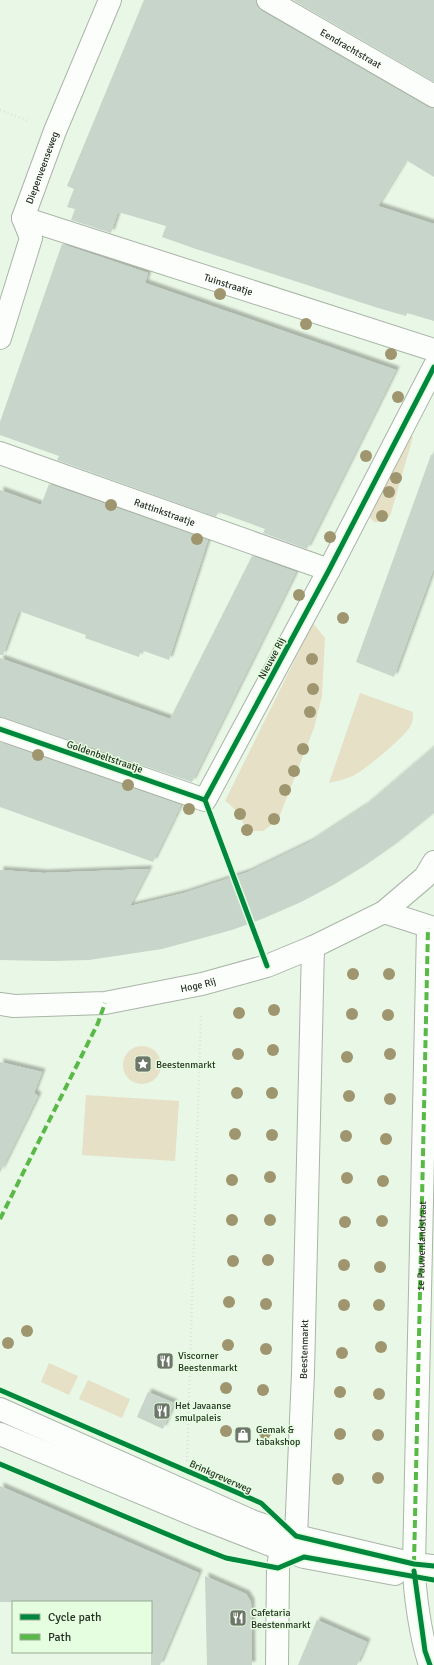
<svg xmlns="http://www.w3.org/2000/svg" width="434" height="1665" viewBox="0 0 434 1665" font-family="Signika,sans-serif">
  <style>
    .green { fill: #e5e0c6 }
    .building { fill: #c7d5ca; filter: url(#shadow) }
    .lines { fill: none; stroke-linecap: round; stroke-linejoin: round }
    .pedestrian-casing { stroke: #aab5a8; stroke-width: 24 }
    .minor-casing { stroke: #aab5a8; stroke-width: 24 }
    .tertiary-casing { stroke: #aab5a8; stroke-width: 24 }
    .path { stroke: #dfe3de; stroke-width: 2.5; stroke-dasharray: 1 3; stroke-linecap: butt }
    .pedestrian { stroke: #fcfefb; stroke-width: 22 }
    .minor { stroke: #fcfefb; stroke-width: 22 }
    .tertiary { stroke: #fcfefb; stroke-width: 22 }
    .quiet { stroke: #58b947; stroke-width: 4; stroke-dasharray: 8 4; stroke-linecap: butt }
    .cycleway-casing { stroke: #e4fedf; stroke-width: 8 }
    .cycleway { stroke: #00873e; stroke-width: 5 }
    .tree { fill: #9f966f }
    .labels { text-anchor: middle; stroke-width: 3; stroke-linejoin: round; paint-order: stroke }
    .street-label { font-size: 10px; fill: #283226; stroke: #e4fedf }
    .poi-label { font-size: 10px; fill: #283226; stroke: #e4fedf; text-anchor: start }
  </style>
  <defs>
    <filter id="shadow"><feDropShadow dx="3.5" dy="-3.5" stdDeviation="1" flood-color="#0004"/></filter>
  </defs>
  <rect width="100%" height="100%" fill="#e9f7e6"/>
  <g class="green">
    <path d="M 409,435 L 413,437 L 390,516 L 382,522 L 374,522 L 367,514 Z"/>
    <path d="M 313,623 L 325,638 L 322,696 L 314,728 L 278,820 L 263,831 L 247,831 C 241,818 237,809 225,801 Z"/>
    <path d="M 360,693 L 413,712 C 413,717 413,722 410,727 C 401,740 367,768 353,776 C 346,779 337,781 329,783 Z"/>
    <circle cx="142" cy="1065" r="19"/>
    <path d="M 86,1095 L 179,1101 L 175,1161 L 82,1155 Z"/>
    <path d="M 49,1363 L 78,1376 L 69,1395 L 41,1382 Z"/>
    <path d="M 88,1380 L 130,1399 L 122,1418 L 79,1399 Z"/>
  </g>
  <g class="building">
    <path d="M 144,0 L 256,0 L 257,6 L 262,11 L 428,107 L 434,108 L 434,177 L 406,160 L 378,206 L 434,224 L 434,321 L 407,313 L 406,316 L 378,308 L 193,248 L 162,237 L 166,226 L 118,212 L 111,233 L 71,220 L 75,209 L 67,207 L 74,189 L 67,186 Z"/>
    <path d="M 293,0 L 434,0 L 434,82 Z"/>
    <path d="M 62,244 L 148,273 L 145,283 L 396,370 L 307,549 L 263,533 L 265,529 L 218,512 L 216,517 L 57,460 L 59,456 L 0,435 L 0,422 Z"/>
    <path d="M 431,455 L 434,455 L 434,568 L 394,677 L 356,662 Z"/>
    <path d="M 49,484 L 208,540 L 169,660 L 141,650 L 139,657 L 85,638 L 86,635 L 19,611 L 3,655 L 0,655 L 0,490 L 41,505 Z"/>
    <path d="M 252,556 L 296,572 L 192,782 L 0,717 L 0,658 L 170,719 Z"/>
    <path d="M 0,742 L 181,805 L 153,862 L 0,807 Z"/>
    <path d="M 434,747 L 434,813 L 394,845 L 364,866 L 333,885 L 301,902 L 262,919 L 232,930 L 162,949 L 89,960 L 52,961 L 0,960 L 0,870 L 44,873 L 149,869 L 130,906 L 184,893 L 248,872 L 310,842 L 365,806 Z"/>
    <path d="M 0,1062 L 42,1072 L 34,1093 L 38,1096 L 0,1173 Z"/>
    <path d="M 148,1392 L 174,1403 L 163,1429 L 137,1417 Z"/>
    <path d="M 0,1486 L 199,1573 L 160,1665 L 151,1665 L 151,1602 L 0,1602 Z"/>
    <path d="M 205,1576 L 246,1594 L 251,1602 L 252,1665 L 207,1665 Z"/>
    <path d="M 317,1620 L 367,1642 L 357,1665 L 298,1665 Z"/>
  </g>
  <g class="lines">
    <g class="pedestrian-casing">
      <g id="pedestrian">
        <path id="s1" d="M 414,1564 L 428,928"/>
      </g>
    </g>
    <g class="minor-casing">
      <g id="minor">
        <path id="s2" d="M 268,0 L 434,96"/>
        <path id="s3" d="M 23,218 L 434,350"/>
        <path id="s4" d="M 0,338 L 31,238 L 23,218 L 55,131 L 110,0"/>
        <path id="s5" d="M 0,453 L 329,570"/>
        <path d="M 0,729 L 205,800 L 329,570 L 434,367"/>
        <path d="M 384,912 L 434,928"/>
        <path id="s6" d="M 0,1004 L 14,1006 L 105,1003 L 202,984 L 267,966 L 313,947 L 384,912 L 425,877 L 434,862"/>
        <path d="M 414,1564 C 414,1593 421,1638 430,1665"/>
        <path id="s7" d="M 277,1665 L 278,1568 L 281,1549 L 296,1536 L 303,1373 L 313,947"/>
      </g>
    </g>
    <g class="tertiary-casing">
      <g id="tertiary">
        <path d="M 0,1409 L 254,1522 L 296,1536 L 414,1564 L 434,1566"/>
        <path d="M 0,1434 L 199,1517 L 281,1549 L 304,1557 L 395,1574"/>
      </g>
    </g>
    <g class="path">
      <path d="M 0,110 L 29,121"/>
      <path d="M 187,1461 L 201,1013"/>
    </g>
    <use href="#pedestrian" class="pedestrian"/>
    <use href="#minor" class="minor"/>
    <use href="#tertiary" class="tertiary"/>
    <g class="quiet">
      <path d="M 0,1219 L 98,1023 L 105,1003"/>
      <path d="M 414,1564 L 428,928"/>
    </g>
    <g class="cycleway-casing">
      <g id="cycleway">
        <path d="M 0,729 L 205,800"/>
        <path d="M 267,966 L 205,800 L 329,570 L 434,367"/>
        <path d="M 0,1390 L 261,1503 L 296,1536 L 414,1564 L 434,1566"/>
        <path d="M 0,1464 L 188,1543 L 226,1558 L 278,1568 L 304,1557 L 434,1580"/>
        <path d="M 414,1571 L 425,1651 L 430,1665"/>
      </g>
    </g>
    <use href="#cycleway" class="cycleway"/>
  </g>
  <g class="tree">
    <circle cx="220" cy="294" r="6"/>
    <circle cx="306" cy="324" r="6"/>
    <circle cx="391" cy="354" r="6"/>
    <circle cx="398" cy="397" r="6"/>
    <circle cx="366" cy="456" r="6"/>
    <circle cx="396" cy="478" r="6"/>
    <circle cx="389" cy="492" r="6"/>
    <circle cx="111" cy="505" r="6"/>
    <circle cx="382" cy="516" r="6"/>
    <circle cx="330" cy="537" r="6"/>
    <circle cx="197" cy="539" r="6"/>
    <circle cx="299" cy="595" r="6"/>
    <circle cx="343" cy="618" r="6"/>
    <circle cx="312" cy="659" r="6"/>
    <circle cx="313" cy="689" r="6"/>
    <circle cx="310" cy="712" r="6"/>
    <circle cx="303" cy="749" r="6"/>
    <circle cx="38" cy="755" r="6"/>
    <circle cx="294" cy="771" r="6"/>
    <circle cx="128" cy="785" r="6"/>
    <circle cx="285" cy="790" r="6"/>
    <circle cx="189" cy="809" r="6"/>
    <circle cx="240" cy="814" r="6"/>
    <circle cx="274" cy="819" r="6"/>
    <circle cx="247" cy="830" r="6"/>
    <circle cx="353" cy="974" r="6"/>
    <circle cx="389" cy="974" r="6"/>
    <circle cx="274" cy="1010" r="6"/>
    <circle cx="239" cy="1013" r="6"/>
    <circle cx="352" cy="1014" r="6"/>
    <circle cx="388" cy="1015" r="6"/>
    <circle cx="273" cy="1050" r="6"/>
    <circle cx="238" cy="1054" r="6"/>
    <circle cx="390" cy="1054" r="6"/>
    <circle cx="347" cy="1057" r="6"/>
    <circle cx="237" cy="1093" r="6"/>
    <circle cx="272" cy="1093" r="6"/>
    <circle cx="349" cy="1096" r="6"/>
    <circle cx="390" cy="1099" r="6"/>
    <circle cx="235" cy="1134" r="6"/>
    <circle cx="272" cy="1135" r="6"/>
    <circle cx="346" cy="1136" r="6"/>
    <circle cx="386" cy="1139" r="6"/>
    <circle cx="270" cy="1177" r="6"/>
    <circle cx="347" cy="1178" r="6"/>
    <circle cx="232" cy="1180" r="6"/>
    <circle cx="383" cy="1181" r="6"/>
    <circle cx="232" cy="1220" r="6"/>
    <circle cx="270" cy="1220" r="6"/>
    <circle cx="382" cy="1221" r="6"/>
    <circle cx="345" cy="1222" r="6"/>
    <circle cx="268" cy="1260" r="6"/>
    <circle cx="233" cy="1261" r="6"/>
    <circle cx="344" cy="1265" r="6"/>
    <circle cx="380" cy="1267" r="6"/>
    <circle cx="229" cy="1302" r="6"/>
    <circle cx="266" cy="1304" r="6"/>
    <circle cx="344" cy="1305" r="6"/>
    <circle cx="379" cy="1305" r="6"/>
    <circle cx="27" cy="1331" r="6"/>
    <circle cx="8" cy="1343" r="6"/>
    <circle cx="228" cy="1345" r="6"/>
    <circle cx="381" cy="1347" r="6"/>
    <circle cx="266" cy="1349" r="6"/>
    <circle cx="342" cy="1353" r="6"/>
    <circle cx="226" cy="1388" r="6"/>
    <circle cx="263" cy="1390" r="6"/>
    <circle cx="340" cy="1392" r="6"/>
    <circle cx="379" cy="1394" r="6"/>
    <circle cx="226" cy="1431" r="6"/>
    <circle cx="265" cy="1433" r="6"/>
    <circle cx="340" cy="1434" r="6"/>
    <circle cx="378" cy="1435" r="6"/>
    <circle cx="378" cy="1478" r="6"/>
    <circle cx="338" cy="1479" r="6"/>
  </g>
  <defs>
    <g id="sight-square" transform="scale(0.9)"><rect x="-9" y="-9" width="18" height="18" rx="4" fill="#6c7769" stroke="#e4fedf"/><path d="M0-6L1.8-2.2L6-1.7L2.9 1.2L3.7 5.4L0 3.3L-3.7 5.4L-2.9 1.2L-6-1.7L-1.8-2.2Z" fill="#fff"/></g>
    <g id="restaurant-square" transform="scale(0.9)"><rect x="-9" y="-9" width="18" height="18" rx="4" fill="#6c7769" stroke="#e4fedf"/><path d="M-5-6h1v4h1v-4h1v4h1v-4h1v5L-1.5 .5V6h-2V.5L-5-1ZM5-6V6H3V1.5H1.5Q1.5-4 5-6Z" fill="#fff"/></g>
    <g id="shop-square" transform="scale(0.9)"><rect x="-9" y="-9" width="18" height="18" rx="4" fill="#6c7769" stroke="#e4fedf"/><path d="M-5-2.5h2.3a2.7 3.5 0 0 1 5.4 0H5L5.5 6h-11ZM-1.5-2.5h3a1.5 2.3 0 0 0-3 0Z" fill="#fff"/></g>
  </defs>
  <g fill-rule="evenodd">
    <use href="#sight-square" x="143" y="1064"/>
    <use href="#restaurant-square" x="165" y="1361"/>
    <use href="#restaurant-square" x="162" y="1411"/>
    <use href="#shop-square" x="243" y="1435"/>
    <use href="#restaurant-square" x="238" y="1618"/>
  </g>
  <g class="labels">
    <g class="street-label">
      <text dy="4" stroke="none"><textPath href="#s2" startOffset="96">Eendrachtstraat</textPath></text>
      <text dy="4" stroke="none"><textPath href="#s4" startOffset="180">Diepenveenseweg</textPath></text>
      <text dy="4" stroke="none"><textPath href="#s3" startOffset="216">Tuinstraatje</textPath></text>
      <text dy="4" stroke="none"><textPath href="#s5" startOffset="175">Rattinkstraatje</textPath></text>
      <text transform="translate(271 658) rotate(-62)" y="4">Nieuwe Rij</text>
      <text transform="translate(105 756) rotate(19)" y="4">Goldenbeltstraatje</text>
      <text dy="4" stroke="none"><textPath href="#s6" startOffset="200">Hoge Rij</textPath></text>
      <text dy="4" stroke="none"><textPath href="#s1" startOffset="318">1e Pauwenlandstraat</textPath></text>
      <text dy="4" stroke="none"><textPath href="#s7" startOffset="323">Beestenmarkt</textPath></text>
      <text transform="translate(221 1476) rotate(24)" y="4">Brinkgreverweg</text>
    </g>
    <g class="poi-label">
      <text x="156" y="1068">Beestenmarkt</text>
      <text x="178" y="1359">Viscorner<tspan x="178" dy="12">Beestenmarkt</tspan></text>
      <text x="175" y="1409">Het Javaanse<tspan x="175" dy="12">smulpaleis</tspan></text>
      <text x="256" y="1433">Gemak &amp;<tspan x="256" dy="12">tabakshop</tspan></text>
      <text x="251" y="1616">Cafetaria<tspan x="251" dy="12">Beestenmarkt</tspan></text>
    </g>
  </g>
  <rect x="12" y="1601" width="140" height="52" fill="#e4fedf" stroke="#99ac95"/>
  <rect x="20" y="1614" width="20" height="6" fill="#00873e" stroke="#99ac95"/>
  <text x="48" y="1621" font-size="12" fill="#283226">Cycle path</text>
  <rect x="20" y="1634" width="20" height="6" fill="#58b947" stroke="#99ac95"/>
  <text x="48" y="1641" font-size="12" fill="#283226">Path</text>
</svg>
